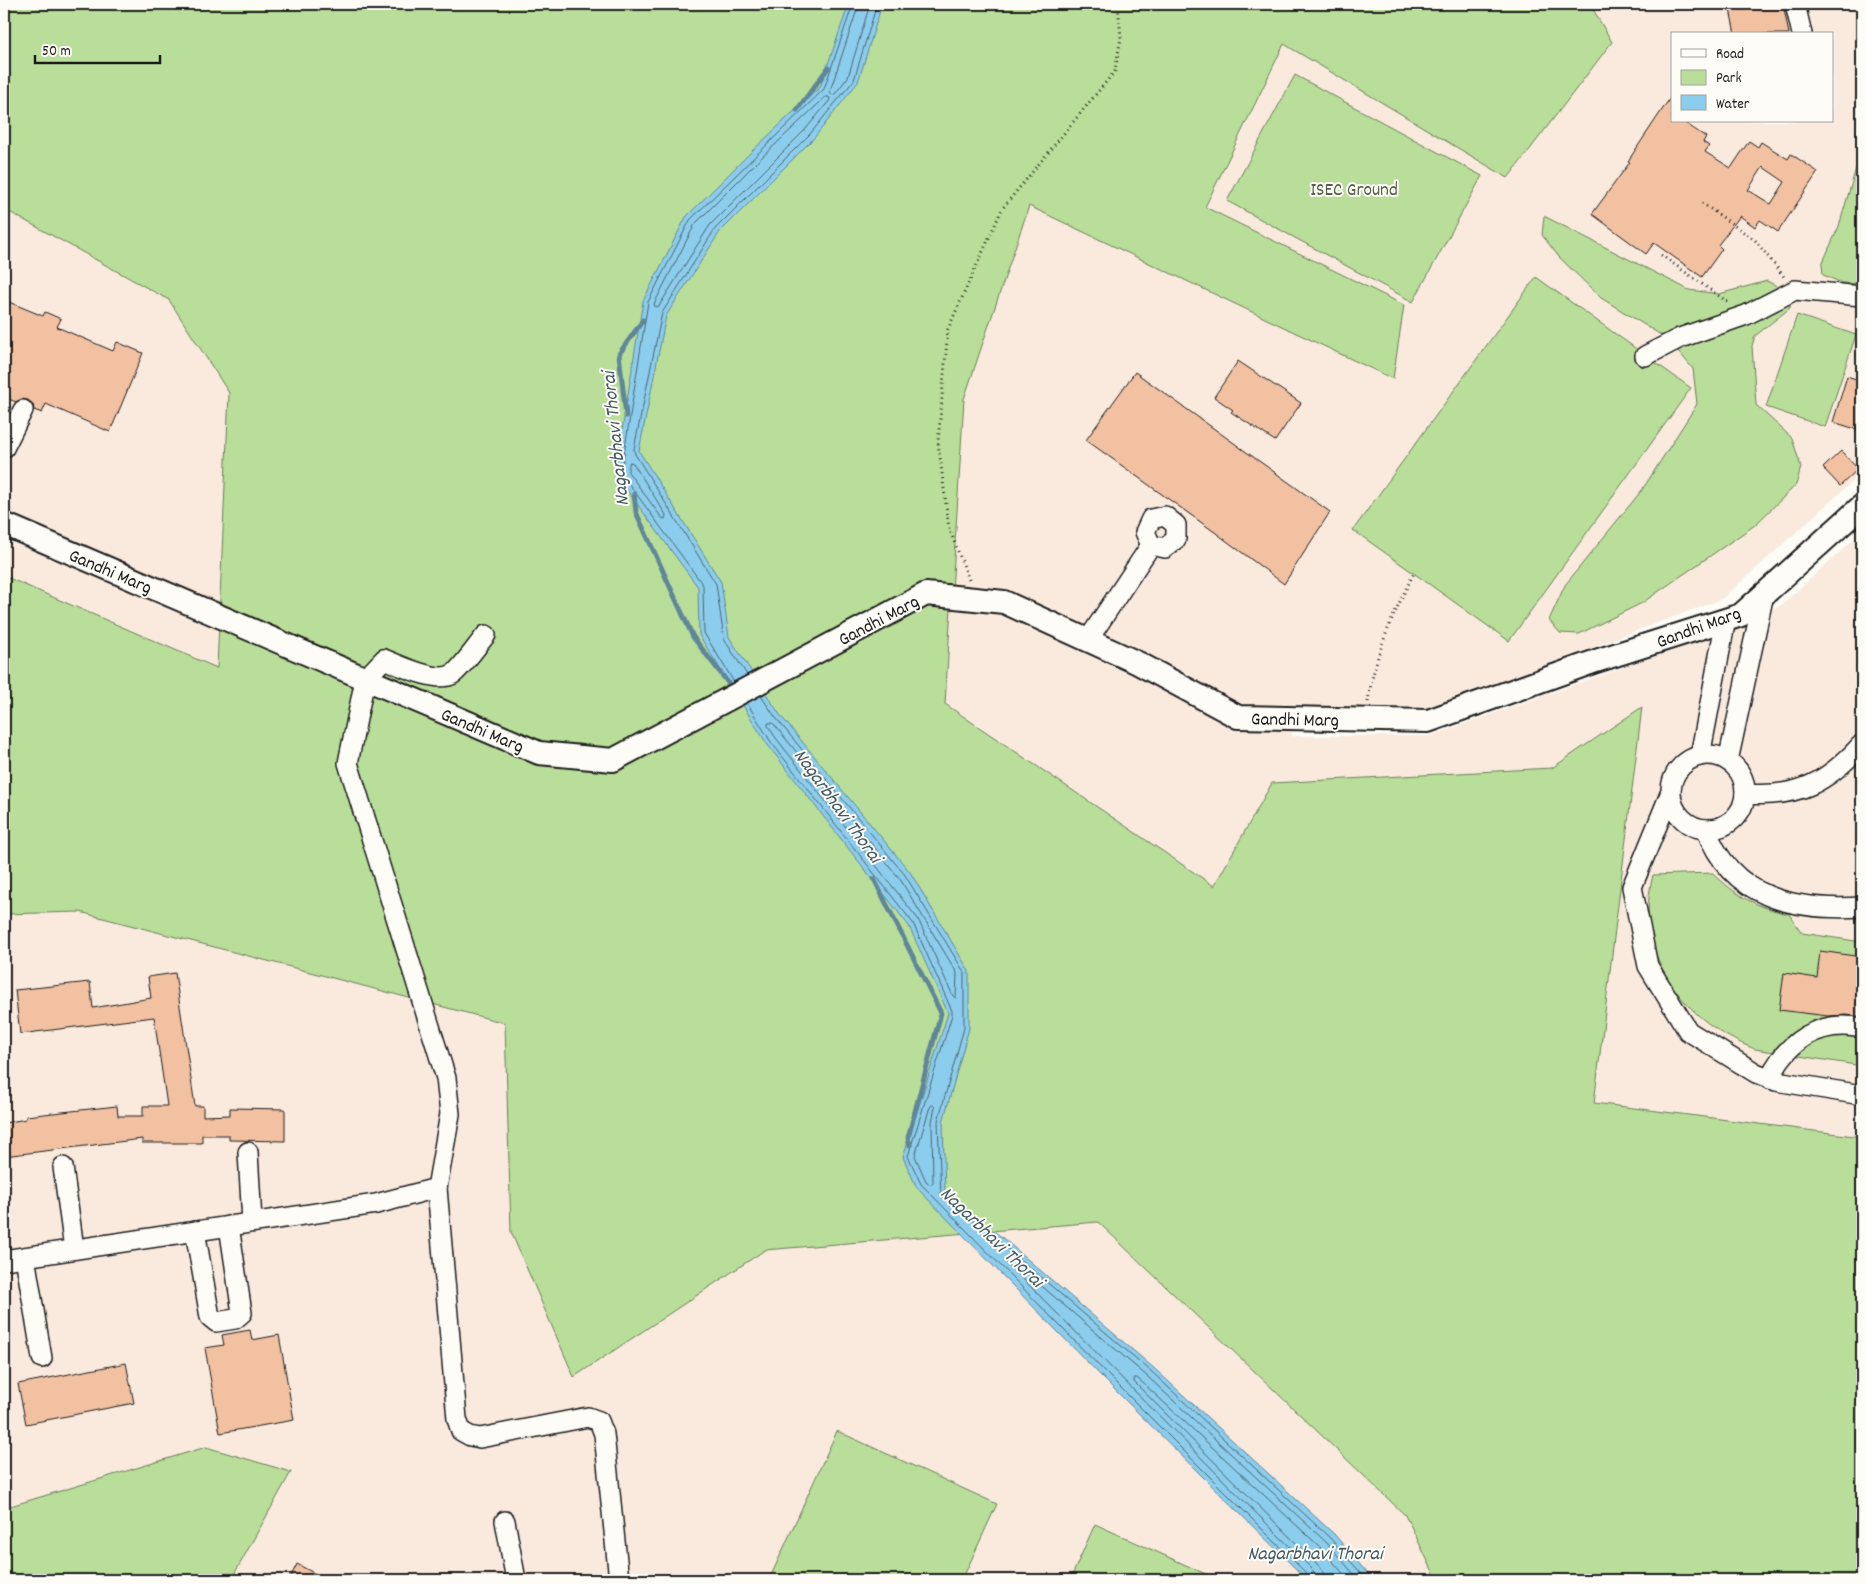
<svg xmlns="http://www.w3.org/2000/svg" width="1866" height="1584" viewBox="0 0 1866 1584" font-family="Dekko,sans-serif">
  <style>
    .built { fill: #faeade; fill-rule: evenodd }
    .green { fill: #b9de99; stroke: #6a7d5a }
    .water { fill: #8ccded; stroke: #5f8699 }
    .lines { fill: none; stroke-linecap: round; stroke-linejoin: round }
    .shore { stroke: #496370; stroke-width: 1 }
    .stream { stroke: #5f8699; stroke-width: 5 }
    .building { fill: #f2c1a2; stroke: #1c1c1c; fill-rule: evenodd }
    .minor-casing { stroke: #1c1c1c; stroke-width: 22 }
    .major-casing { stroke: #1c1c1c; stroke-width: 26 }
    .path { stroke: #1c1c1c; stroke-width: 3; stroke-dasharray: 1 4; stroke-linecap: butt }
    .minor { stroke: #fdfcf7; stroke-width: 19 }
    .major { stroke: #fdfcf7; stroke-width: 22 }
    .labels { text-anchor: middle; stroke-width: 4; stroke-linejoin: round; paint-order: stroke }
    .park-label { font-size: 19px; fill: #536048; stroke: #fdfcf7 }
    .street-label { font-size: 19px; fill: #1c1c1c; stroke: #fdfcf7 }
    .water-label { font-size: 20px; font-style: italic; fill: #435a65; stroke: #fdfcf7 }
  </style>
  <rect width="100%" height="100%" fill="#fdfcf7"/>
  <filter id="ink" filterUnits="userSpaceOnUse"><feTurbulence type="fractalNoise" baseFrequency=".02" numOctaves="2"/><feDisplacementMap in="SourceGraphic" scale="10" xChannelSelector="R" yChannelSelector="G"/><feConvolveMatrix kernelMatrix="1 2 1 2 8 2 1 2 1" color-interpolation-filters="sRGB"/></filter>
  <g filter="url(#ink)">
    <path class="built" d="M 4,4 L 1862,4 L 1862,473 L 1722,599 L 1429,708 L 1291,707 L 1292,736 L 1430,736 L 1643,660 L 1780,606 L 1862,532 L 1862,1580 L 4,1580 ZM 1672,34 L 1832,34 L 1832,121 L 1672,121 Z"/>
    <g class="green">
      <path d="M 4,4 L 1590,4 L 1612,42 L 1508,178 L 1284,44 L 1205,207 L 1404,305 L 1393,379 L 1029,206 L 964,399 L 945,704 L 1214,886 L 1272,783 L 1552,768 L 1642,707 L 1594,1103 L 1862,1137 L 1862,1580 L 1437,1580 L 1406,1516 L 1098,1222 L 765,1250 L 574,1377 L 511,1232 L 505,1023 L 80,912 L 4,914 L 4,576 L 217,668 L 229,393 L 169,300 L 4,209 Z"/>
      <path d="M 1295,75 L 1482,176 L 1413,302 L 1227,201 Z"/>
      <path d="M 1862,158 L 1862,284 L 1842,283 L 1823,275 L 1822,264 L 1839,226 L 1856,168 Z"/>
      <path d="M 1544,216 L 1689,290 L 1719,294 L 1767,281 L 1785,290 L 1791,298 L 1790,308 L 1755,336 L 1752,346 L 1756,405 L 1792,438 L 1801,467 L 1796,485 L 1755,525 L 1642,603 L 1579,634 L 1560,633 L 1549,620 L 1565,585 L 1642,490 L 1697,404 L 1693,369 L 1669,340 L 1601,298 L 1559,257 L 1542,235 Z"/>
      <path d="M 1536,277 L 1691,388 L 1509,641 L 1353,530 Z"/>
      <path d="M 1797,315 L 1856,335 L 1825,427 L 1766,407 Z"/>
      <path d="M 1713,873 C 1735,895 1758,908 1789,914 L 1802,933 L 1862,942 L 1862,1066 L 1755,1049 C 1684,1023 1632,953 1653,875 Z"/>
      <path d="M 837,1431 L 997,1504 L 962,1580 L 769,1580 Z"/>
      <path d="M 206,1447 L 291,1472 L 231,1580 L 4,1580 L 4,1508 Z"/>
      <path d="M 1095,1524 L 1219,1580 L 1070,1580 Z"/>
    </g>
    <path class="water" d="M 849,4 L 882,4 L 858,82 L 814,138 L 719,233 L 666,316 L 639,451 L 721,582 L 729,637 L 780,715 L 910,872 L 969,971 L 969,1028 L 943,1122 L 945,1193 L 1004,1239 L 1156,1370 L 1334,1534 L 1373,1580 L 1307,1580 L 1104,1379 L 917,1188 L 903,1157 L 948,1013 L 909,926 L 767,744 L 699,635 L 698,587 L 615,474 L 643,301 L 686,217 L 752,151 L 820,87 Z"/>
    <g class="lines">
      <g class="shore">
        <path d="M 859,4 L 830,91 L 832,95 L 835,94 L 848,77 L 870,4"/>
        <path d="M 826,97 L 829,97 L 830,100 L 805,130 L 710,225 L 659,306 L 655,307 L 654,304 L 695,224 L 760,159 Z"/>
        <path d="M 630,462 L 633,463 L 666,515 L 665,519 L 662,518 L 628,472 Z"/>
        <path d="M 747,675 L 724,639 L 716,584 L 635,454 L 634,449 L 662,313 L 715,229 L 810,134 L 854,80 L 877,4"/>
        <path d="M 734,682 L 704,633 L 703,585 L 621,473 L 648,302 L 690,220 L 824,89 L 853,4"/>
        <path d="M 761,696 L 776,718 L 905,875 L 964,972 L 964,1028 L 938,1121 L 941,1196 L 1001,1243 L 1153,1373 L 1330,1538 L 1367,1580"/>
        <path d="M 747,703 L 771,742 L 913,923 L 952,1011 L 952,1015 L 908,1156 L 921,1184 L 1108,1375 L 1308,1575 L 1310,1580"/>
        <path d="M 769,723 L 773,723 L 900,879 L 957,973 L 956,998 L 953,996 L 918,919 L 776,738 L 768,726 Z"/>
        <path d="M 933,1105 L 935,1107 L 932,1122 L 933,1182 L 931,1185 L 926,1181 L 915,1156 L 930,1107 Z"/>
        <path d="M 1316,1580 L 1313,1570 L 1006,1262 L 1006,1259 L 1009,1258 L 1149,1378 L 1326,1542 L 1359,1580"/>
        <path d="M 1324,1580 L 1323,1572 L 1319,1566 L 1134,1382 L 1134,1378 L 1137,1378 L 1144,1384 L 1320,1547 L 1349,1580"/>
      </g>
      <g class="stream">
        <path d="M 797,110 L 828,68"/>
        <path d="M 626,416 L 619,354 L 643,320"/>
        <path d="M 634,494 L 636,512 L 693,637 L 732,688"/>
        <path d="M 874,879 L 941,1013 L 908,1138 L 910,1145"/>
      </g>
    </g>
    <g class="building">
      <path d="M 1729,4 L 1783,4 L 1789,34 L 1735,34 Z"/>
      <path d="M 1672,95 L 1672,121 L 1682,121 L 1706,137 L 1703,142 L 1709,146 L 1705,152 L 1731,168 L 1749,141 L 1758,147 L 1761,142 L 1788,159 L 1791,154 L 1818,172 L 1778,232 L 1760,220 L 1755,227 L 1740,216 L 1718,245 L 1722,249 L 1702,277 L 1654,243 L 1646,254 L 1592,214 L 1630,162 L 1628,161 ZM 1763,167 L 1785,182 L 1771,204 L 1748,190 Z"/>
      <path d="M 4,300 L 43,316 L 45,312 L 61,319 L 57,327 L 113,351 L 117,342 L 143,353 L 110,432 L 46,404 L 42,413 L 34,410 L 33,404 L 28,400 L 22,399 L 16,402 L 4,397 Z"/>
      <path d="M 1238,361 L 1301,403 L 1275,441 L 1231,412 L 1233,410 L 1214,397 Z"/>
      <path d="M 1135,372 L 1330,512 L 1284,584 L 1216,533 L 1086,440 Z"/>
      <path d="M 1847,376 L 1862,381 L 1862,431 L 1833,422 Z"/>
      <path d="M 1841,451 L 1858,469 L 1840,486 L 1823,468 Z"/>
      <path d="M 1820,951 L 1862,957 L 1862,1017 L 1846,1015 L 1828,1016 L 1779,1010 L 1784,973 L 1817,978 Z"/>
      <path d="M 175,973 L 195,1106 L 203,1106 L 203,1116 L 230,1115 L 230,1108 L 285,1109 L 285,1141 L 229,1140 L 229,1135 L 202,1135 L 202,1143 L 142,1143 L 142,1139 L 4,1156 L 4,1123 L 26,1119 L 26,1116 L 117,1106 L 118,1116 L 143,1116 L 143,1106 L 167,1106 L 154,1017 L 20,1034 L 15,990 L 90,982 L 93,1008 L 151,998 L 148,977 Z"/>
      <path d="M 250,1330 L 252,1340 L 279,1335 L 294,1420 L 220,1433 L 205,1348 L 224,1345 L 222,1335 Z"/>
      <path d="M 126,1363 L 134,1403 L 26,1424 L 18,1384 Z"/>
      <path d="M 297,1564 L 327,1580 L 289,1580 Z"/>
    </g>
    <g class="lines">
      <g class="minor-casing">
        <g id="minor">
          <path d="M 1795,4 L 1802,34"/>
          <path d="M 1645,356 L 1680,338 L 1746,315 L 1795,290 L 1862,296"/>
          <path d="M 4,448 L 23,410"/>
          <path d="M 1165,516 L 1176,525 L 1176,539 L 1165,548 L 1151,545 L 1145,532 L 1151,519 Z"/>
          <path d="M 1088,640 L 1151,545"/>
          <circle cx="1708" cy="792" r="37"/>
          <path d="M 1700,756 L 1726,619"/>
          <path d="M 1728,761 L 1764,594"/>
          <path d="M 1670,794 L 1632,887 L 1648,966 L 1688,1031 L 1756,1073 L 1776,1081 L 1862,1095"/>
          <path d="M 1745,794 C 1798,798 1827,783 1862,744"/>
          <path d="M 1706,829 C 1732,899 1794,911 1862,907"/>
          <path d="M 1769,1079 C 1787,1041 1819,1019 1862,1028"/>
          <path d="M 248,1152 L 252,1222"/>
          <path d="M 63,1167 L 74,1249"/>
          <path d="M 437,1188 L 457,1419 L 461,1431 L 470,1436 L 480,1438 L 588,1417 L 599,1421 L 604,1434 L 619,1580"/>
          <path d="M 195,1231 L 210,1317 L 216,1322 L 235,1319 L 242,1313 L 229,1226"/>
          <path d="M 25,1257 L 42,1358"/>
          <path d="M 4,1260 L 376,1204 L 437,1188 L 450,1114 L 446,1078 L 348,763 L 365,679 L 384,659 C 399,665 438,684 453,674 C 460,670 479,643 486,635"/>
          <path d="M 505,1521 L 516,1580"/>
        </g>
      </g>
      <g class="major-casing">
        <path id="major" d="M 4,524 L 539,753 L 613,760 L 926,594 L 1004,602 L 1138,663 L 1238,717 L 1428,721 L 1596,661 L 1741,615 L 1862,506"/>
      </g>
      <g class="path">
        <path d="M 1702,203 L 1755,240 L 1785,278"/>
        <path d="M 1661,255 L 1729,303"/>
        <path d="M 969,580 L 949,528 L 938,442 L 948,329 L 1002,209 L 1115,71 L 1121,38 L 1118,4"/>
        <path d="M 1368,702 C 1374,656 1393,614 1414,573"/>
      </g>
      <use href="#minor" class="minor"/>
      <use href="#major" class="major"/>
    </g>
  </g>
  <g class="labels">
    <g class="park-label">
      <text x="1354" y="195">ISEC Ground</text>
    </g>
    <g class="street-label">
      <text transform="translate(111 570) rotate(23)" y="7">Gandhi Marg</text>
      <text transform="translate(878 619) rotate(-28)" y="7">Gandhi Marg</text>
      <text transform="translate(1698 626) rotate(-20)" y="7">Gandhi Marg</text>
      <text transform="translate(1295 718) rotate(1)" y="7">Gandhi Marg</text>
      <text transform="translate(483 729) rotate(23)" y="7">Gandhi Marg</text>
    </g>
    <g class="water-label">
      <text transform="translate(614 439) rotate(-96)" y="7">Nagarbhavi Thorai</text>
      <text transform="translate(839 805) rotate(54)" y="7">Nagarbhavi Thorai</text>
      <text transform="translate(993 1236) rotate(44)" y="7">Nagarbhavi Thorai</text>
      <text x="1315" y="1559">Nagarbhavi Thorai</text>
    </g>
  </g>
  <rect width="1866" height="1584" fill="none" stroke="#fdfcf7" stroke-width="20"/>
  <rect x="10" y="10" width="1846" height="1564" fill="none" stroke="#1c1c1c" stroke-width="2" filter="url(#ink)"/>
  <rect x="1671" y="32" width="162" height="90" fill="#fdfcf7" stroke="#a3a29f"/>
  <rect x="1681" y="49" width="25" height="8" fill="#fdfcf7" stroke="#a3a29f"/>
  <text x="1716" y="58" font-size="15" fill="#1c1c1c">Road</text>
  <rect x="1681" y="70" width="25" height="15" fill="#b9de99" stroke="#a3a29f"/>
  <text x="1716" y="82" font-size="15" fill="#1c1c1c">Park</text>
  <rect x="1681" y="95" width="25" height="15" fill="#8ccded" stroke="#a3a29f"/>
  <text x="1716" y="108" font-size="15" fill="#1c1c1c">Water</text>
  <path d="M35 55v8h125v-8" fill="none" stroke="#1c1c1c" stroke-width="2.5"/>
  <text x="42" y="55" font-size="15" fill="#1c1c1c" stroke="#fdfcf7" stroke-width="4" paint-order="stroke">50 m</text>
</svg>
